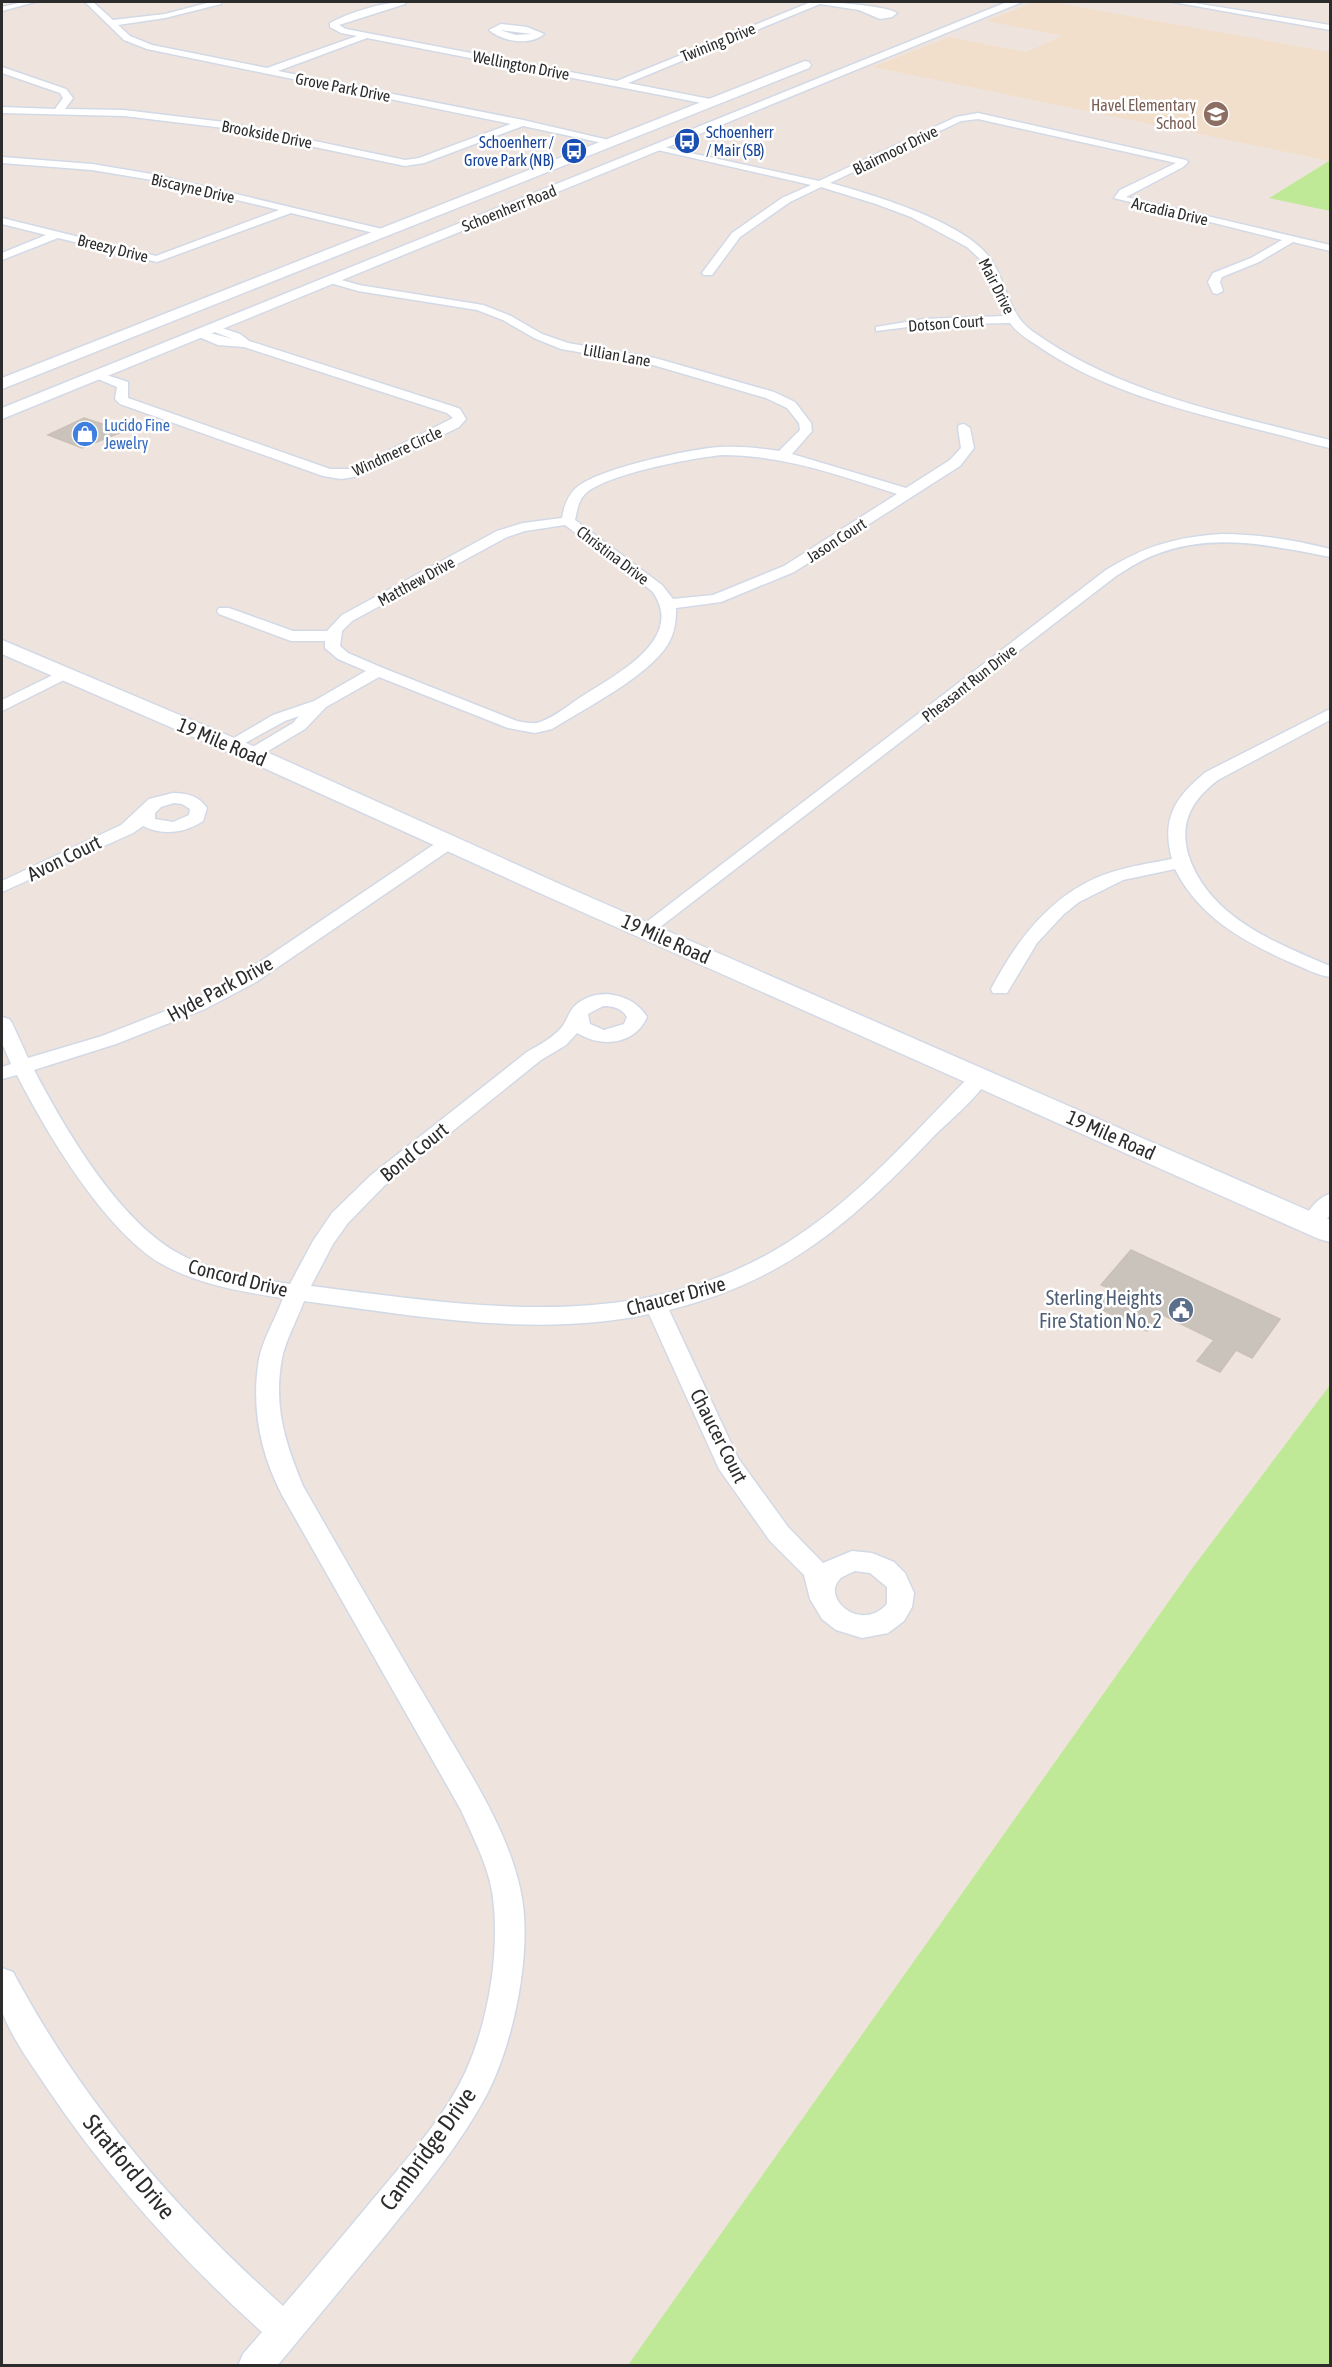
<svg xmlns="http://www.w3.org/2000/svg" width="1332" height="2367" viewBox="0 0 1332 2367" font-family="'Asap Condensed',sans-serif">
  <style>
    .education { fill: #f1dfcc }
    .green { fill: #bfe996 }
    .building { fill: #c9c3bc; stroke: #cac0b6; stroke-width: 1.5 }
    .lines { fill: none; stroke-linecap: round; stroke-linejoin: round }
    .street-casing { stroke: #d2d9e6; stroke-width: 3 }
    .secondary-casing { stroke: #d2d9e6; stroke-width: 3 }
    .street { fill: #fff; fill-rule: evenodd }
    .secondary { fill: #fff; fill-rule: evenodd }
    .labels { text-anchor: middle; stroke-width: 5; stroke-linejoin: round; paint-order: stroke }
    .far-street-label { font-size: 16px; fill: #2c2c2c; stroke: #fff }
    .far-education-label { font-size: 16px; fill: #785e54; stroke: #fff; text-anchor: end }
    .far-transit-label { font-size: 16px; fill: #164399; stroke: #fff; text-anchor: start }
    .far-shop-label { font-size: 16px; fill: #366cbe; stroke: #fff; text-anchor: start }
    .street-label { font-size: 20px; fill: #2c2c2c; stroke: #fff }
    .service-label { font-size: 20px; fill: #4e5e75; stroke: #fff; text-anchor: end }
    .near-street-label { font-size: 24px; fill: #2c2c2c; stroke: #fff }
  </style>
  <rect width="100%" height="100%" fill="#efe4dd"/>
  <path class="education" d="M 1036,2 L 1051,2 L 1330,52 L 1330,161 L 873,67 L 949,37 L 1026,52 L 1063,36 L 986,21 Z"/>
  <g class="green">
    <path d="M 1329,161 L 1330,211 L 1269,198 Z"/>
    <path d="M 1330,1385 L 1330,2365 L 628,2365 L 1191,1570 Z"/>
  </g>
  <g class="building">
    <path d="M 84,418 L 124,431 L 82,448 L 48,435 Z"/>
    <path d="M 1131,1250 L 1280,1319 L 1252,1358 L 1236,1350 L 1220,1372 L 1197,1361 L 1214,1340 L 1161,1314 L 1147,1331 L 1094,1306 L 1109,1288 L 1101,1285 Z"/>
  </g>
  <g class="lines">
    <g class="street-casing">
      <g id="street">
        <path d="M 23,2 L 35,2 L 2,11 L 2,7 Z"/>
        <path d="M 85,2 L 93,2 L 113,20 L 165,14 L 211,2 L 222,2 L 221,4 L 165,18 L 118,25 L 130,36 L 152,45 L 267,68 L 357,36 L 341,33 L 330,27 L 330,23 C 351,12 382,2 406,2 L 405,4 L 339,25 L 346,29 L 617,81 L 811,2 C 829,2 884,5 897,13 L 892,17 L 880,19 L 859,10 L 820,4 L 628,83 L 715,100 L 717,102 L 712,105 L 367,38 L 278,71 L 523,120 L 617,142 L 612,145 L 523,126 L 424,163 L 405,166 L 224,128 L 124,116 L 2,113 L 2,107 L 55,109 L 63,98 L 60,93 L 2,73 L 2,67 L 66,89 L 73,98 L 65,109 L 124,110 L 224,122 L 405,160 L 419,158 L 511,124 L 147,49 L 124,40 Z"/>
        <path d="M 1173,2 L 1188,2 L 1330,25 L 1330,30 Z"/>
        <path d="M 501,24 L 527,27 L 544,34 C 530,46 503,42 489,30 ZM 500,30 L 532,34 L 516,35 Z"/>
        <path d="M 978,113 L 1186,160 L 1188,162 L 1183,167 L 1126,197 L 1330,245 L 1330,251 L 1293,242 L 1259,262 L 1222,277 L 1220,282 L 1223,291 L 1217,294 L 1213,293 L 1208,282 L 1213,273 L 1251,258 L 1282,240 L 1114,198 L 1120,190 L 1176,163 L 978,119 L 961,121 L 830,183 C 871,194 964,222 989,257 C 1007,281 1007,313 1032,331 C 1120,394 1228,414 1330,440 L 1330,448 C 1308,443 1286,436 1264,431 C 1187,411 1104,392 1038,346 C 1028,339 1017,333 1010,323 L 924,325 L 876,331 L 876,327 L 924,319 L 1005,316 L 981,260 L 967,247 L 911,217 L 876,204 L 821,187 L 790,202 L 740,237 L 712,275 L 704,275 L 702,273 L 732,233 L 782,198 L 811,185 L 649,148 L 654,145 L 819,181 L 956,117 Z"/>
        <path d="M 2,157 L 92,164 L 152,174 L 382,229 L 387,232 L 382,235 L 291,213 L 157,262 L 58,238 L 2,260 L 2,253 L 46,235 L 2,224 L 2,218 L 156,256 L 279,210 L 152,180 L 92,170 L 2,163 Z"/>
        <path d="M 331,277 L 359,285 L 483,305 L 511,316 L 542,334 L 568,343 L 655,358 L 774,392 L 795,402 L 811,423 L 812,431 L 792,454 L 906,488 L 950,460 L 961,448 L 958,428 L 959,425 L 964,424 L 970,428 L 974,448 L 960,466 L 794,572 L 721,602 L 676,608 C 676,621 675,632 668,644 C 648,677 585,708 552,729 L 535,733 L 508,728 L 379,677 L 326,707 L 305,729 L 258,757 L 246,757 L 244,754 L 246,751 L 293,723 L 299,716 L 285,721 L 236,748 L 230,750 L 222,745 L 273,715 L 314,701 L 366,671 L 338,659 L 325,648 L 325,641 L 291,641 L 219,614 L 217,611 L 219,608 L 229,608 L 293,631 L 327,631 L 342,615 L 497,531 L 523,523 L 562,518 C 564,507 567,497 575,489 C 595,469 690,449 720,447 C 740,446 760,448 779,451 L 800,430 L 799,423 L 787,408 L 766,398 L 653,365 L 561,349 L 534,338 L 503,320 L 477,310 L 358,291 L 327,282 L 327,278 ZM 722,455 C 784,455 839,475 897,494 L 784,566 L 713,595 L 673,599 L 662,585 L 575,520 C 577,511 578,501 585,494 C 606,474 692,458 722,455 ZM 565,525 L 652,591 C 687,638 617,674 584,695 C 570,704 555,717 540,722 C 533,725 524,722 517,721 L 383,668 L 348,653 L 340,646 L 342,631 L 352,621 L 507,537 L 525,531 Z"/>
        <path d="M 213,325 L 240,334 L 249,341 L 455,407 L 460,409 L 466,419 L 459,427 L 360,476 L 341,479 L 323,476 L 120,404 L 115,399 L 117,387 L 91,376 L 97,372 L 128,382 L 128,398 L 330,469 L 352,469 L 453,418 L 447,413 L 244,347 L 218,345 L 192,334 L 198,330 L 233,339 L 209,330 L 209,326 Z"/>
        <path d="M 1221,534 C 1259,534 1294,540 1330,549 L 1330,557 C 1273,546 1214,532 1157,554 C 1142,559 1129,568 1116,576 L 651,934 L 639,934 L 636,930 L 1106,570 C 1145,546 1176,537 1221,534 Z"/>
        <path d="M 65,669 L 73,674 L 70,677 L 2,711 L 2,700 Z"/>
        <path d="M 1330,709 L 1330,720 L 1218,780 C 1193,799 1179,821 1188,854 C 1208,917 1274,942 1330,966 L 1330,977 C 1317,975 1304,968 1292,963 C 1244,942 1199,917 1175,869 L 1123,880 L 1079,902 L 1064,914 L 1037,943 L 1007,993 L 993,993 L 991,989 C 1017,939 1054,891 1109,873 C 1130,866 1151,863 1172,859 C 1161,819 1175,797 1206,772 Z"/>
        <path d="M 173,793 C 187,793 199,796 207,808 L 203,821 C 185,833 163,836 143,826 L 133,833 L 2,892 L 2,881 L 121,825 L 149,799 ZM 174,803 L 182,804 L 190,809 L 189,815 L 173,822 L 155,819 L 155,813 L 161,807 Z"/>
        <path d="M 448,838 L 454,839 L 457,843 L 454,847 L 256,982 L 205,1009 L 116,1044 L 34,1070 C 65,1129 117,1218 176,1252 C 210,1272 252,1278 290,1284 L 313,1241 L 332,1213 L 370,1176 L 527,1052 C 539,1045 553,1038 562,1027 C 568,1019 569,1010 577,1004 C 598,986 634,994 647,1017 C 634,1045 602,1048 577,1033 L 566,1045 L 541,1060 L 384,1186 L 348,1223 L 333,1244 L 311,1286 C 485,1308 657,1338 809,1228 C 870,1185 920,1126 973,1073 L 980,1071 L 987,1073 L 990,1077 C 976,1099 952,1118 933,1137 C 853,1221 786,1281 669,1310 L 738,1458 L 788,1527 L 823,1563 L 852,1551 L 872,1553 L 894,1562 L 905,1573 L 914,1593 L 912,1607 L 904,1621 L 888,1633 L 862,1638 L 836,1630 L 822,1619 L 810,1599 L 804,1575 L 770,1541 L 719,1469 L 649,1314 C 535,1338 418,1316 304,1301 C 297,1320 286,1339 282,1358 C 273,1407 285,1442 303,1486 C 347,1563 391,1639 436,1715 C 467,1769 506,1826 520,1888 C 534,1947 514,2043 486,2096 C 459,2146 423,2189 388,2232 C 351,2277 314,2321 277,2366 L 238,2366 L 243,2354 L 262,2332 C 181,2259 108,2179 47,2088 C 32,2065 13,2040 3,2014 C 0,2001 2,1981 2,1968 L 13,1972 C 81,2100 175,2210 283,2306 C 316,2268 348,2229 380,2191 C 410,2155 445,2116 465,2073 C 489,2021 501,1948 492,1891 C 487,1863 472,1835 461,1810 L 282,1495 C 260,1453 251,1406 259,1359 C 263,1339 276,1318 283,1298 C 242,1292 196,1284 160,1263 C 104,1229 47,1134 17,1075 L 2,1079 L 2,1067 L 11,1064 L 2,1043 L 2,1017 L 9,1019 L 12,1023 L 28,1058 L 102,1036 L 191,1001 L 242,974 L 442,839 ZM 603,1006 C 613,1006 622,1008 627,1017 L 624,1024 L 604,1030 L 590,1024 L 588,1014 ZM 855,1571 L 870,1573 L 887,1587 L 887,1604 C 861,1633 822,1599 839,1580 C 842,1576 849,1574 855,1571 Z"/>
        <path d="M 1330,1194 L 1330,1215 C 1322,1225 1318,1233 1303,1229 L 1300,1224 C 1307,1213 1317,1197 1330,1194 Z"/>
      </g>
    </g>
    <g class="secondary-casing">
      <g id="secondary">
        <path d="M 1007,2 L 1022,2 L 2,419 L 2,408 Z"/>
        <path d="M 805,61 L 809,62 L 811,65 L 809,68 L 2,389 L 2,378 Z"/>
        <path d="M 2,640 L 260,749 L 562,885 L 1330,1220 L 1330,1242 L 1319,1239 L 544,895 L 244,759 L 2,654 Z"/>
      </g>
    </g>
    <use href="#street" class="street"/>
    <use href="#secondary" class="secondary"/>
  </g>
  <defs>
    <g id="school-disc" transform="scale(1.35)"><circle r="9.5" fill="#8d6e63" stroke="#fff"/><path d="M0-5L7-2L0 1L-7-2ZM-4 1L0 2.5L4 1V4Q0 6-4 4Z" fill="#fff"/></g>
    <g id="bus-disc" transform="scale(1.35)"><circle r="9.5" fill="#1a4fb4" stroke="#fff"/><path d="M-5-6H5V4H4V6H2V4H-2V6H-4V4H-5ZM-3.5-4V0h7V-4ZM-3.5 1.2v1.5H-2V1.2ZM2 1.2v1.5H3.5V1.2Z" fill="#fff"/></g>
    <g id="shop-disc" transform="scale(1.35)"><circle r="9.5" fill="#3f7fe0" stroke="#fff"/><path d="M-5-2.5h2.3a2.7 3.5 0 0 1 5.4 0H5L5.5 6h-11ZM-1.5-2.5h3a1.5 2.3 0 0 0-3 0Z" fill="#fff"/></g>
    <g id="civic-disc" transform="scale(1.35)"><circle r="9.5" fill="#5c6f8a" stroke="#fff"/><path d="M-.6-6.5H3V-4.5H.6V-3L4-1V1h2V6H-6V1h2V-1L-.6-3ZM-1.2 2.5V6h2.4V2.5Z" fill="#fff"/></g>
  </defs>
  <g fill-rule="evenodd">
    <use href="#school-disc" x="1216" y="114"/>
    <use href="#bus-disc" x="687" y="141"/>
    <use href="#bus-disc" x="574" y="151"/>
    <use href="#shop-disc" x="85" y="434"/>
    <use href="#civic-disc" x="1181" y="1310"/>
  </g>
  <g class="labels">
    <g class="far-street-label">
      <text transform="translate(718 42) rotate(-22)" y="6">Twining Drive</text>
      <text transform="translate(521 65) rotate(11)" y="6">Wellington Drive</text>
      <text transform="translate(343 87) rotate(11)" y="6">Grove Park Drive</text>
      <text transform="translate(267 134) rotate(11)" y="6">Brookside Drive</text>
      <text transform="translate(895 150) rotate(-26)" y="6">Blairmoor Drive</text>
      <text transform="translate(193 188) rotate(13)" y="6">Biscayne Drive</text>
      <text transform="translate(509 208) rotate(-22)" y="6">Schoenherr Road</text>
      <text transform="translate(1170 211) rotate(13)" y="6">Arcadia Drive</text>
      <text transform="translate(113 248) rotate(14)" y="6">Breezy Drive</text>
      <text transform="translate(997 286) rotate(63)" y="6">Mair Drive</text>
      <text transform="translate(946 323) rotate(-4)" y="6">Dotson Court</text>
      <text transform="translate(617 355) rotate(10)" y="6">Lillian Lane</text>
      <text transform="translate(397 451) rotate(-25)" y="6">Windmere Circle</text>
      <text transform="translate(836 540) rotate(-33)" y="6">Jason Court</text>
      <text transform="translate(613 555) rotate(37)" y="6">Christina Drive</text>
      <text transform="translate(416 581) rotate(-29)" y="6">Matthew Drive</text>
      <text transform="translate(969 683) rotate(-38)" y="6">Pheasant Run Drive</text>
    </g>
    <g class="far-education-label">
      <text x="1196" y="111">Havel Elementary<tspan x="1196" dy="18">School</tspan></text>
    </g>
    <g class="far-transit-label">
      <text x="706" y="138">Schoenherr<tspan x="706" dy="18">/ Mair (SB)</tspan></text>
      <text x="554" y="148" text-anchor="end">Schoenherr /<tspan x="554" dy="18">Grove Park (NB)</tspan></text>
    </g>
    <g class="far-shop-label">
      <text x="104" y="431">Lucido Fine<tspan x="104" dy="18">Jewelry</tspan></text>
    </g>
    <g class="street-label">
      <text transform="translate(222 742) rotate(23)" y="7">19 Mile Road</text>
      <text transform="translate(64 858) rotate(-26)" y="7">Avon Court</text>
      <text transform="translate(666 939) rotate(24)" y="7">19 Mile Road</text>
      <text transform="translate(220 989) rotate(-28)" y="7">Hyde Park Drive</text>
      <text transform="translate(1111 1135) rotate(24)" y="7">19 Mile Road</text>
      <text transform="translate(414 1152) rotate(-39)" y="7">Bond Court</text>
      <text transform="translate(238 1278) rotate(14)" y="7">Concord Drive</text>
      <text transform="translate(676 1296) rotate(-15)" y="7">Chaucer Drive</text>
      <text transform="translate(719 1436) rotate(63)" y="7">Chaucer Court</text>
    </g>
    <g class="service-label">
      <text x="1162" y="1305">Sterling Heights<tspan x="1162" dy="23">Fire Station No. 2</tspan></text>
    </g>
    <g class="near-street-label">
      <text transform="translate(428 2149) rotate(-54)" y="8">Cambridge Drive</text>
      <text transform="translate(129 2167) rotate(50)" y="8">Stratford Drive</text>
    </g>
  </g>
  <rect width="1332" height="2367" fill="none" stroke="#2c2c2c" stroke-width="6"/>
</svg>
